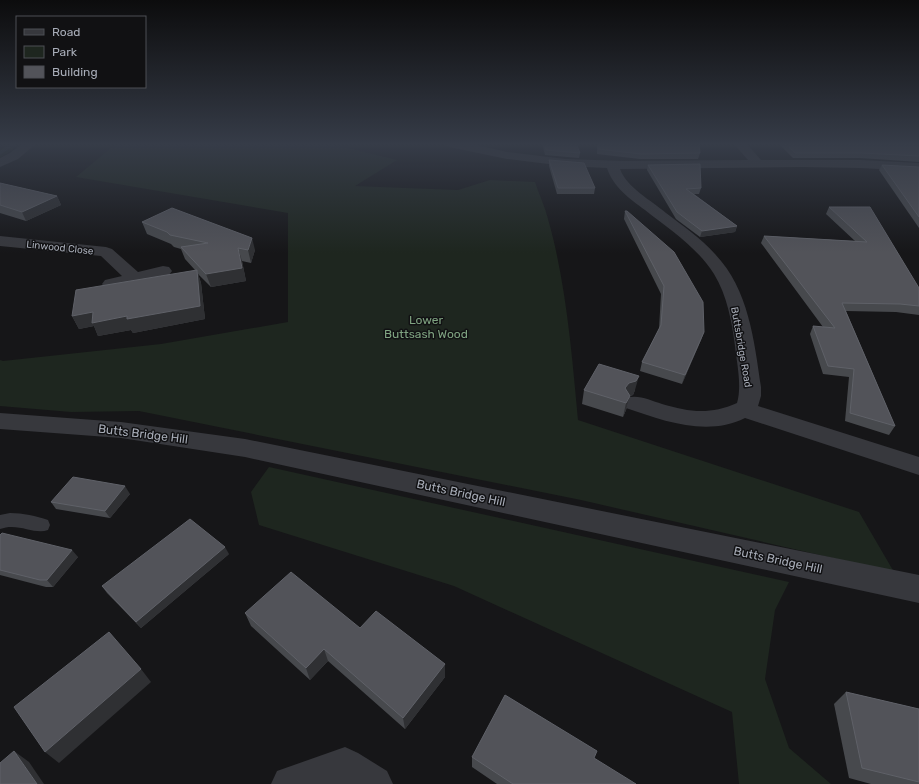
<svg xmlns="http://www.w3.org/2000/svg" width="919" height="784" viewBox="0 0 919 784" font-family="Rubik,sans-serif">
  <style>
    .green { fill: #1e261f }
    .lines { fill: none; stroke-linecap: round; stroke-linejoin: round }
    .stream { fill: #2c353c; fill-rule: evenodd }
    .service { fill: #37383d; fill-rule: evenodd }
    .minor { fill: #37383d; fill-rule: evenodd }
    .tertiary { fill: #37383d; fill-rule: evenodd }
    .wall { fill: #47494d }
    .shaded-wall { fill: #2f3033 }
    .building { fill: #525359; stroke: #5f6168 }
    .labels { text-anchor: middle; stroke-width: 3; stroke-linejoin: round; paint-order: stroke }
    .far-street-label { font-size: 10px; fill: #a8adb8; stroke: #111113 }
    .park-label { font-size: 12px; fill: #7fa381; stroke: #111113 }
    .street-label { font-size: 12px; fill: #a8adb8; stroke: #111113 }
  </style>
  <rect width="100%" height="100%" fill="#161618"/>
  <g class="green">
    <path d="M 0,143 L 22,143 L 0,158 Z"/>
    <path d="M 117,143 L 328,143 L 397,160 L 355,186 L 458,190 L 490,180 L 535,182 C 539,194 545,207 548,219 C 566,282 572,355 578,420 L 859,512 L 894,572 L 581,500 L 139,411 L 71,412 L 0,406 L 0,360 L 3,361 L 161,344 L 288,322 L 288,213 L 76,177 Z"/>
    <path d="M 269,467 L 789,582 L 775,610 L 765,679 L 789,748 L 831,784 L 739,784 L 732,712 L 454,586 L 259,525 L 251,492 Z"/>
  </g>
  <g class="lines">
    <path class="stream" d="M 11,143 L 17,143 L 0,155 L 0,151 Z"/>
    <path class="service" d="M 10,513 C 23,513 36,516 48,520 L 50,525 L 48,530 C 34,535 18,522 0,529 L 0,515 Z"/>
    <g class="minor">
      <path d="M 23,143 L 37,143 L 18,159 L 0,167 L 0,158 L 10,153 Z"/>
      <path d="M 443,143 L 468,143 L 507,152 L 565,159 L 624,161 L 748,160 L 733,143 L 746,143 L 761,160 L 860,160 L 919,163 L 919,171 L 860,168 L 801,167 L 620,169 C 627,188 651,200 666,213 C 683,226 701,238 715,254 C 749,290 754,340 761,387 L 761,396 L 758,406 L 919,457 L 919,475 L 745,418 C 707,437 664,421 626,408 L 623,403 L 626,398 C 638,394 650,400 662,404 C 689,412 710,415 737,403 C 742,386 737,364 735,346 C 732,322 727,295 714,274 C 698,248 669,229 645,210 C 630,199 613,187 607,168 L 565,166 L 507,159 L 449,147 Z"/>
      <path d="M 0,236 L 106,247 L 112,249 L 138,272 L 163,266 L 169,267 L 172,271 L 169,275 L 111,289 L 105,288 L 102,284 L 105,280 L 122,276 L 101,256 L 0,246 Z"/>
      <path d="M 345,747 L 358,753 L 387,771 L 393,784 L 271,784 L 277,771 Z"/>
    </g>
    <path class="tertiary" d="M 0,413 L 121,422 L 245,439 L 919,575 L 919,603 L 245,457 L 121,438 L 0,429 Z"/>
  </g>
  <g class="wall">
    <path d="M 542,143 L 576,143 L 580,153 L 579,158 L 545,155 Z"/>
    <path d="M 597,143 L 699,143 L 700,153 L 698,159 L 640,159 L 597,154 Z"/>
    <path d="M 778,143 L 919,143 L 919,162 L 860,158 L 793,158 Z"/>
    <path d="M 549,160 L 595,188 L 594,194 L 557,194 L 549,166 Z"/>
    <path d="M 648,165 L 701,188 L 699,194 L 694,194 L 737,226 L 735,232 L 700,237 L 676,219 L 647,170 Z"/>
    <path d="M 882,165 L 919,167 L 919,228 L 879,170 Z"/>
    <path d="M 0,183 L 57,196 L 61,205 L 26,221 L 0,213 Z"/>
    <path d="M 829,207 L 919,288 L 919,315 L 896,312 L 846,311 L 895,426 L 889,435 L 845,421 L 849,377 L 823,374 L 810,334 L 813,326 L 823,327 L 761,243 L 764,236 L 855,241 L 826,214 Z"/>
    <path d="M 625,211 L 704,332 L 701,340 L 682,384 L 640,371 L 642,362 L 659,329 L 661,294 L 624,219 Z"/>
    <path d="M 142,222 L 255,250 L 251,263 L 242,261 L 246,281 L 211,287 L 198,274 L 201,283 L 205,319 L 133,333 L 131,330 L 98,336 L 94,326 L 79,329 L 72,316 L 195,270 L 185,259 L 181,249 L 174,247 L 171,244 L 147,234 Z"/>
    <path d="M 584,390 L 635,390 L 633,395 L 630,396 L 626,410 L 623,417 L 582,404 Z"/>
    <path d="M 130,494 L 110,518 L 56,509 L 51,502 Z"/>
    <path d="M 0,535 L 78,557 L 53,587 L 46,587 L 0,575 Z"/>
    <path d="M 229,554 L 141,628 L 107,593 L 102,586 Z"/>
    <path d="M 245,613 L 360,628 L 445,677 L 405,729 L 328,661 L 310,680 L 251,626 Z"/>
    <path d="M 846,692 L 919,709 L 919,784 L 871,784 L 849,778 L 834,704 Z"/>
    <path d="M 472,757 L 636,784 L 497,784 L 472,767 Z"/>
  </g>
  <g class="shaded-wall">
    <path d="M 57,196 L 61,205 L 26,221 L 22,212 Z"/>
    <path d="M 737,226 L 735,232 L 700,237 L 702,231 Z"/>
    <path d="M 252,238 L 255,250 L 251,263 L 248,250 Z"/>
    <path d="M 238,248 L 242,261 L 246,281 L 211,287 L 206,274 Z"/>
    <path d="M 197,270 L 201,283 L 205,319 L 133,333 L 131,330 L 98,336 L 94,326 L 79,329 L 72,316 Z"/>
    <path d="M 704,332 L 701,340 L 682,384 L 685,375 Z"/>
    <path d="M 639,376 L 635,390 L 633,395 L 630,396 L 626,410 L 623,417 L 626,403 L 626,397 L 622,402 L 625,388 L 629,383 Z"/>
    <path d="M 125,486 L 130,494 L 110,518 L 105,511 Z"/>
    <path d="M 225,547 L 229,554 L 141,628 L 136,622 Z"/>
    <path d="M 72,550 L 78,557 L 53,587 L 47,580 Z"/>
    <path d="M 324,649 L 328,661 L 310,680 L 306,668 Z"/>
    <path d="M 445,664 L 445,677 L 405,729 L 403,718 Z"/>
    <path d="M 141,669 L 151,682 L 59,763 L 45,752 Z"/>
    <path d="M 14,751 L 29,762 L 44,784 L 37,784 Z"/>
  </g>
  <g class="building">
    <path d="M 544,143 L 576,143 L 580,153 L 546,150 Z"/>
    <path d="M 598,143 L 699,143 L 700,153 L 641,154 L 598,149 Z"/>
    <path d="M 785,143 L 919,143 L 919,156 L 862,153 L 795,153 Z"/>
    <path d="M 549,160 L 584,163 L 595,188 L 558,188 Z"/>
    <path d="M 700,164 L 701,188 L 686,189 L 737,226 L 702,231 L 677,212 L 648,165 Z"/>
    <path d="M 882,165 L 919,167 L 919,217 Z"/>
    <path d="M 0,183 L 57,196 L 22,212 L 0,205 Z"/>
    <path d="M 829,207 L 870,207 L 919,288 L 919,306 L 900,304 L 842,303 L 895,426 L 850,413 L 854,369 L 828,366 L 813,326 L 835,328 L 764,236 L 867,242 Z"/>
    <path d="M 172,208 L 252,238 L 248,250 L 238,248 L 242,268 L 206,274 L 181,247 L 208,243 L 170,235 L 167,232 L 142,222 Z"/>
    <path d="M 625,211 L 627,211 L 674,252 L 703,302 L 704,332 L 685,375 L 642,362 L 661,325 L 664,286 Z"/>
    <path d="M 197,270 L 200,306 L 127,319 L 127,316 L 92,323 L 93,312 L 72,316 L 76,290 Z"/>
    <path d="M 599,364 L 639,376 L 636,381 L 629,383 L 625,388 L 630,396 L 626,403 L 584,390 Z"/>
    <path d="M 73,477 L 125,486 L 105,511 L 51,502 Z"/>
    <path d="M 190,519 L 225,547 L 136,622 L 102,586 Z"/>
    <path d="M 2,533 L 72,550 L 47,580 L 40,580 L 0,570 L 0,535 Z"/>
    <path d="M 291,572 L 360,628 L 376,611 L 445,664 L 403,718 L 324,649 L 306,668 L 245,613 Z"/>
    <path d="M 109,632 L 141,669 L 45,752 L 14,707 Z"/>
    <path d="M 846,692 L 919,709 L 919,782 L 862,768 Z"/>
    <path d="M 505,695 L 597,751 L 594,758 L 636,784 L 513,784 L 472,757 Z"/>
    <path d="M 14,751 L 37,784 L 0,784 L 0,763 Z"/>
  </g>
  <linearGradient id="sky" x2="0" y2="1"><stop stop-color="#0c0c0d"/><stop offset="0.57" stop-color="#363c48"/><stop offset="1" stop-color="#363c48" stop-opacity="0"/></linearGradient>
  <rect width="919" height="253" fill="url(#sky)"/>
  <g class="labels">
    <g class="far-street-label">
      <text transform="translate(60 247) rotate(6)" y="4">Linwood Close</text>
      <text transform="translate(742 347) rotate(80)" y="4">Buttsbridge Road</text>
    </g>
    <g class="park-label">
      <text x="426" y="324">Lower<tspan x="426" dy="14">Buttsash Wood</tspan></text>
    </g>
    <g class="street-label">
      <text transform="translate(143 434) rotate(7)" y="4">Butts Bridge Hill</text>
      <text transform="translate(461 493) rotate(12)" y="4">Butts Bridge Hill</text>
      <text transform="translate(778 560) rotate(12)" y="4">Butts Bridge Hill</text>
    </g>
  </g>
  <rect x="16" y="16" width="130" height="72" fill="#111113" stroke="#4d4f55"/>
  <rect x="24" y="29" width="20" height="6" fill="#37383d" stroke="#4d4f55"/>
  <text x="52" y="36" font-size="12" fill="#a8adb8">Road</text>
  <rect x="24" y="46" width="20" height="12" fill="#1e261f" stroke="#4d4f55"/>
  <text x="52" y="56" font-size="12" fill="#a8adb8">Park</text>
  <rect x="24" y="66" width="20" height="12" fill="#525359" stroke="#4d4f55"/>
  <text x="52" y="76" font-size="12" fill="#a8adb8">Building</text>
</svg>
